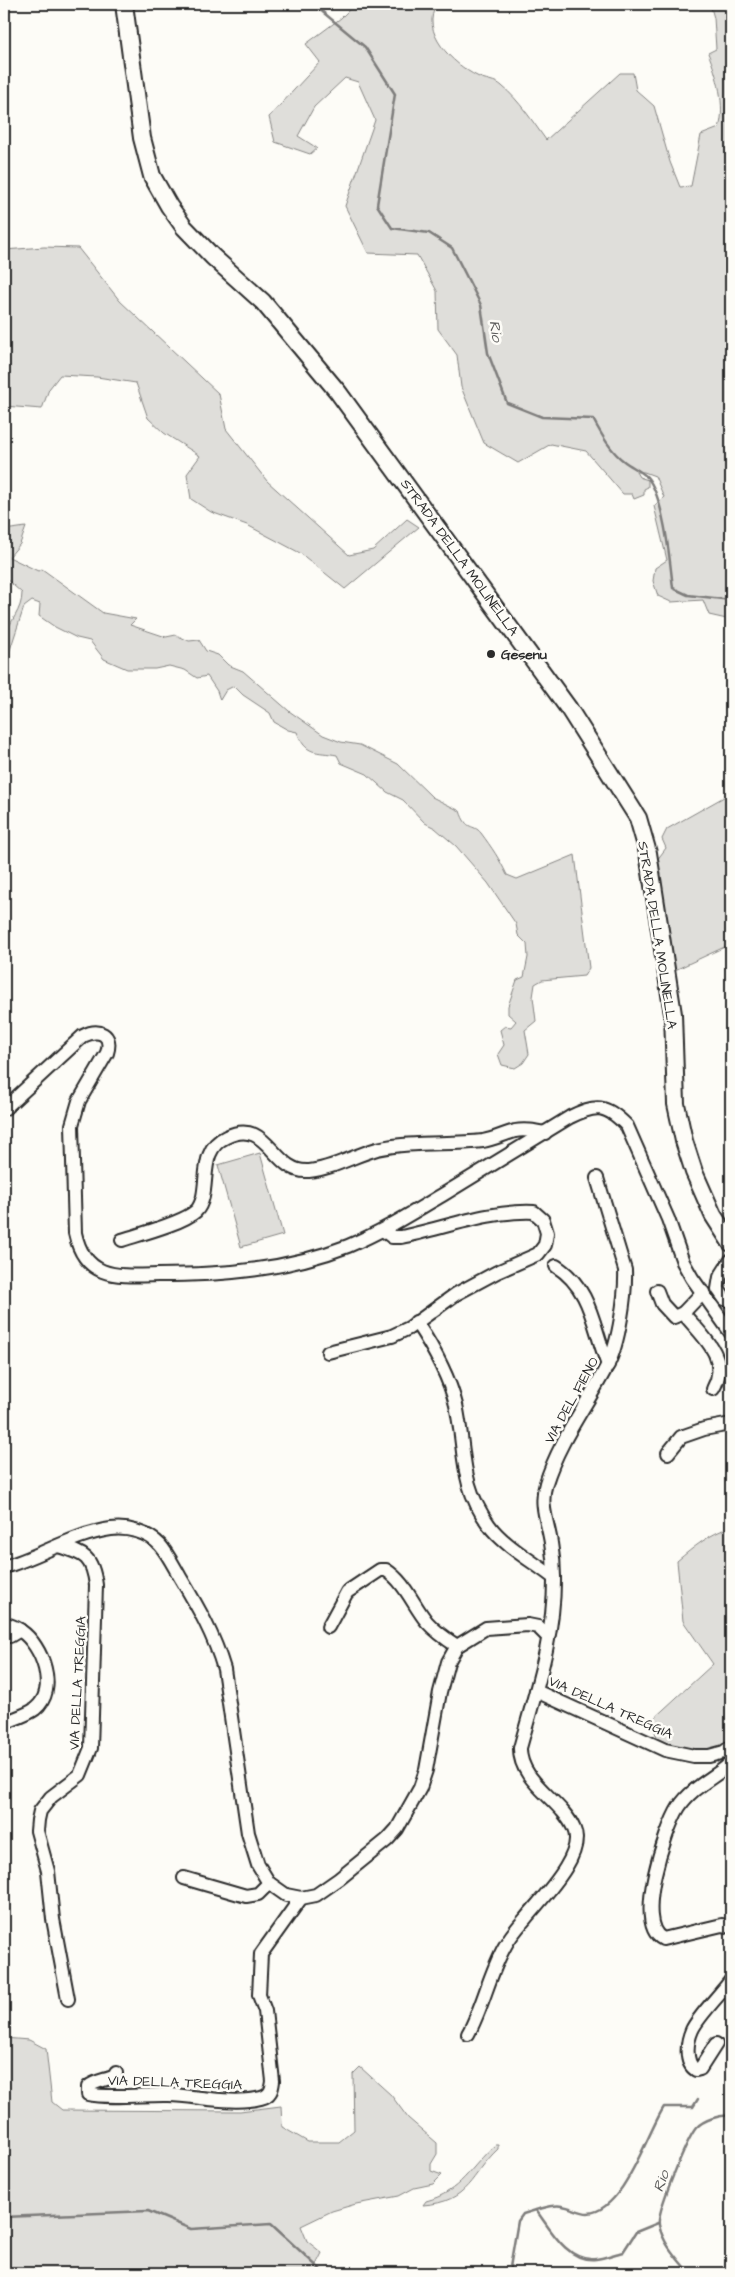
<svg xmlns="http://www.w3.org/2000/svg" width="735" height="2277" viewBox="0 0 735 2277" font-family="'Architects Daughter',sans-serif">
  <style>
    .green { fill: #dfdeda; stroke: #858482 }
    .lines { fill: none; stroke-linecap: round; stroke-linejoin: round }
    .stream { stroke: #7e7d7b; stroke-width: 2.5 }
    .minor-casing { stroke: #2b2b2b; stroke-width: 16 }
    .major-casing { stroke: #2b2b2b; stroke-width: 20 }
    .minor { stroke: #fdfcf7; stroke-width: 12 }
    .major { stroke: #fdfcf7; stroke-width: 16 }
    .poi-dot { fill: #2b2b2b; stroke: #fdfcf7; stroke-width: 2 }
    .labels { text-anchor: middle; stroke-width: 5; stroke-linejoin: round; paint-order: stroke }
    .street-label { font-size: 14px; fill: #2b2b2b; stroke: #fdfcf7 }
    .poi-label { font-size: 14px; font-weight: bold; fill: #2b2b2b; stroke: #fdfcf7; text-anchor: start }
    .water-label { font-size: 15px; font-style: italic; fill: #5b5b5a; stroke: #fdfcf7 }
  </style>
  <rect width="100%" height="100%" fill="#fdfcf7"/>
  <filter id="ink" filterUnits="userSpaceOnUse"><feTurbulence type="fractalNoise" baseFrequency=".02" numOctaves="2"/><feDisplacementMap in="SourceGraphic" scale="10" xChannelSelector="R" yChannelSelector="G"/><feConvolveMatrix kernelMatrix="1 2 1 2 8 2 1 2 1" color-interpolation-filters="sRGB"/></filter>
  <g filter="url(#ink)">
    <g class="green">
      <path d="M 355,4 L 437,4 C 419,32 453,64 477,76 C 484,80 496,80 502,86 C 519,100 533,122 546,140 L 620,73 L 633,73 L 636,90 L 654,106 L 670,162 L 680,187 L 691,186 L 701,135 L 719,128 C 726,106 717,75 708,53 L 716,49 L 714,18 L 710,4 L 731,4 L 731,620 L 709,615 L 703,600 L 671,602 L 658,596 L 653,581 L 655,568 L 667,560 L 654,506 L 664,497 L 655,476 L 644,472 L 636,472 L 639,477 L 648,480 L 648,487 L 644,489 L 644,495 L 634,499 L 632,494 L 623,494 L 586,451 L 551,444 L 518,463 L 484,443 L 461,387 L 457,355 L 438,329 L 437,291 L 417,255 L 368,253 L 345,206 L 375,120 L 358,82 L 345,78 L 314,107 L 298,136 L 317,148 L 310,154 L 275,142 L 269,117 L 320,62 L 306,44 L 341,18 Z"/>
      <path d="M 44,247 L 78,248 L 120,301 L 219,394 L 226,429 L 267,481 L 349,555 L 373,550 L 407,519 L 419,527 L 345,589 L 300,553 L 247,525 L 211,512 L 191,499 L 187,474 L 200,456 L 164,433 L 148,418 L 136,383 L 97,377 L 60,375 L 49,389 L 42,409 L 4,406 L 4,250 Z"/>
      <path d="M 26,527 L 20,544 L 9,557 L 38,571 L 42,569 L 103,613 L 136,619 L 130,625 L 166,637 L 176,635 L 189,641 L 199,640 L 206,651 L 218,655 L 228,665 L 243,671 L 289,711 L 323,735 L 341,742 L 360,745 L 398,764 L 432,797 L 460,811 C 467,832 473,823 481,833 C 492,848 499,858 507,875 L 517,879 L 575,855 L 589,968 L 584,976 L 542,980 L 535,984 L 533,997 L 536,1021 L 525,1030 L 529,1054 L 523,1063 L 515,1068 L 502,1065 L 498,1054 L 504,1045 L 500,1030 L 505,1026 L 511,1027 L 516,1021 L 508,1014 L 508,1006 L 517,980 L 524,977 L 528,957 L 527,944 L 518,935 L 516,924 L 488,883 L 456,846 L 435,828 L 425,823 L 403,800 L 387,792 L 367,774 L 341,763 L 337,755 C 316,751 306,756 297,732 L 288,730 L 274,722 L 270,713 L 243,695 L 234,686 L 226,690 L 220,700 L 217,691 L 207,676 L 197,678 L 185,670 L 169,666 L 155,669 L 127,669 L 104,659 L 90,641 L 77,638 L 55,627 L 39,616 L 40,604 L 32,601 L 24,607 L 6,662 L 4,663 C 4,655 2,644 5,636 C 10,620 22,611 22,593 L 4,577 L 4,530 Z"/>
      <path d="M 731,793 L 731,944 L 675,970 L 657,860 L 666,848 L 662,839 L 667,829 Z"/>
      <path d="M 260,1153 L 283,1235 L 241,1247 L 218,1165 Z"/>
      <path d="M 731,1527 L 731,1779 L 714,1758 L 696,1760 L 664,1757 L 651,1721 L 713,1664 L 683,1621 L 677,1561 C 694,1547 709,1534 731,1527 Z"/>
      <path d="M 4,2038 L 29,2040 L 46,2049 L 52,2102 L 62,2110 L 240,2111 L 281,2106 L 282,2127 L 308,2142 L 339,2142 L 354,2130 L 353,2074 L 360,2067 L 391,2095 L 408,2118 L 437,2143 L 437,2154 L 431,2164 L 431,2171 L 442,2175 L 433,2184 L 414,2188 L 399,2196 L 356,2204 L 332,2211 L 301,2226 L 307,2241 L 322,2253 L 312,2273 L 4,2273 Z"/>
      <path d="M 495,2145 L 498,2145 L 498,2149 C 470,2175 470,2202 423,2205 L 426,2201 C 461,2192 470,2167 495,2145 Z"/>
    </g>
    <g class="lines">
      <g class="stream">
        <path d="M 313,4 L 365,47 L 395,94 L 377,205 L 392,228 L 429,233 L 452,248 L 481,305 L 488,353 L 507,403 L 542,417 L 593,419 C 601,434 611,452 625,462 C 632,467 641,471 647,477 C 664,497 670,561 673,588 L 688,595 L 731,600"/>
        <path d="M 536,2210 C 544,2208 554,2204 562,2206 C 571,2207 580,2213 588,2213 C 624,2211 647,2133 664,2107 L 693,2107 L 698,2099"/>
        <path d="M 4,2217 L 148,2211 L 191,2229 L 271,2224 L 324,2273"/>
        <path d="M 395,2273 L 397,2273"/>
        <path d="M 509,2273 L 518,2221 L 523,2214 L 536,2210 C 550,2229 568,2263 596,2259 C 605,2258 614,2254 623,2252 L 636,2232 L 658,2223"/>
        <path d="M 689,2273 C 677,2258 663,2244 659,2225 C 656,2213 687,2139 696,2128 C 703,2120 721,2114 731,2116"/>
      </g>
      <g class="minor-casing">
        <g id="minor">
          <path d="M 4,1109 L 83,1036 C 99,1028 113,1034 107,1053 L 79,1101 L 72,1125 L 75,1233 C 85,1280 118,1276 158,1275 C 222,1275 287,1270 348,1246 C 382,1232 412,1213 444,1194 C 486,1168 528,1143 570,1117 C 596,1104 606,1104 627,1126 L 668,1219 L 683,1262 L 692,1278 L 731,1333"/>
          <path d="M 122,1240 C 141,1234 183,1223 196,1211 C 213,1193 195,1151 226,1137 C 269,1116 272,1174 309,1171 C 332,1169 355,1155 377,1149 C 411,1141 448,1145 483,1141 C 494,1139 504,1134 515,1131 C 525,1129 535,1131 545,1133"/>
          <path d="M 731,1260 L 720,1277 L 718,1289 L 725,1299 L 731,1301"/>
          <path d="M 556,1266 C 592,1289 593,1328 608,1365"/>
          <path d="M 657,1291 L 662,1304 L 674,1317 L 683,1313 C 702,1336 731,1358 713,1389"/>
          <path d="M 683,1313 L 703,1292"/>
          <path d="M 416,1322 C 432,1346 449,1376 456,1405 C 466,1450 459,1484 489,1525 C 503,1545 534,1562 554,1578"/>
          <path d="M 328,1352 L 392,1336 L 409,1328 L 456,1294 L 497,1272 L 538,1254 L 545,1245 L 547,1233 L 543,1220 L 534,1212 C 489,1210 445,1228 401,1237 L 392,1237 L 383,1230"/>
          <path d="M 668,1453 L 681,1437 L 704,1429 L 731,1424"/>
          <path d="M 58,1546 C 84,1554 92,1555 96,1585 L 91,1748 L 80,1775 L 51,1797 L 40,1811 L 38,1820 L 37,1831 L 48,1871 L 53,1919 L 68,1999"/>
          <path d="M 4,1567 C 40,1557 73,1534 111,1529 C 127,1527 148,1532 160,1545 C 168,1554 174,1567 180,1577 C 198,1607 214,1635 224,1669 L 248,1833 L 258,1865 L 269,1883 L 286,1895 L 301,1898 L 316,1895 L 339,1879 L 387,1840 L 397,1829 L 420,1788 L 426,1770 L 440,1692 L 448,1662 L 457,1646 L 486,1628 L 528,1625 L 538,1627 L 548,1637"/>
          <path d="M 4,1623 C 9,1625 17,1627 21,1631 C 42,1645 59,1690 35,1709 C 27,1715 13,1719 4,1723"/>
          <path d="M 328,1627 L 347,1592 L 380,1570 L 386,1570 C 405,1582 413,1605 427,1622 C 436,1632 446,1639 457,1646"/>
          <path d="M 4,1636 L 10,1636 L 20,1630"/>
          <path d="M 536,1691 L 665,1750 L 694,1756 L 709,1756 L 724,1752 L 731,1747"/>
          <path d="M 731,1763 C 714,1778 692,1787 679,1807 C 665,1829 633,1925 663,1939 L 722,1925 L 731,1927"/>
          <path d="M 184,1878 L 246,1896 L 258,1894 L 269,1883"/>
          <path d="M 468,2034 C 483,2007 489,1974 505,1946 C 510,1936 518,1927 525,1919 C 541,1899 586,1855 574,1829 C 562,1800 519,1782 520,1748 C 535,1693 555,1635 554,1577 C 554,1566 553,1554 551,1543 C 548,1522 539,1505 546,1483 C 559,1441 587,1405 607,1366 C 619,1344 626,1294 625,1270 L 597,1178"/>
          <path d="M 716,2044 L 700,2069 L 696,2070 C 684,2063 687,2041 692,2030 C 699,2015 721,1994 731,1980"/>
          <path d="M 116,2073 L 115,2076 C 107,2080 94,2081 88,2087 L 88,2094 C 108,2099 147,2094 169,2095 C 198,2096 232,2105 261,2098 C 270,2096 272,2090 273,2081 L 265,2011 L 259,1995 L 261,1954 L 301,1898"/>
        </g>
      </g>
      <g class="major-casing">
        <path id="major" d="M 124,4 L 142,138 L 152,176 L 169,206 L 184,227 L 213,257 L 263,302 L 338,392 L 569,709 L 638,818 L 648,853 L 673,1014 L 676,1104 L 684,1141 L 694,1172 L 713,1215 L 731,1243"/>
      </g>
      <use href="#minor" class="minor"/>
      <use href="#major" class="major"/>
    </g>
  </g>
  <circle class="poi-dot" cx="491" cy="654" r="5"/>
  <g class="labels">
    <g class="street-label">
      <text transform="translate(460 557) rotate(54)" y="5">STRADA DELLA MOLINELLA</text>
      <text transform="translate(658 935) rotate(81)" y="5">STRADA DELLA MOLINELLA</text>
      <text transform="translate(571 1400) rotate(-61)" y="5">VIA DEL FIENO</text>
      <text transform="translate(77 1683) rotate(-87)" y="5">VIA DELLA TREGGIA</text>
      <text transform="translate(611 1707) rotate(24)" y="5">VIA DELLA TREGGIA</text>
      <text transform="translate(175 2082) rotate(2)" y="5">VIA DELLA TREGGIA</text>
    </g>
    <g class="poi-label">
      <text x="501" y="659">Gesenu</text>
    </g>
    <g class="water-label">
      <text transform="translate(496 331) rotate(81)" y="5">Rio</text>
      <text transform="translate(661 2181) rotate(-71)" y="5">Rio</text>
    </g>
  </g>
  <rect width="735" height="2277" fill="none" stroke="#fdfcf7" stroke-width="20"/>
  <rect x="10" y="10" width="715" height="2257" fill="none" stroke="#2b2b2b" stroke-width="2" filter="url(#ink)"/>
</svg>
